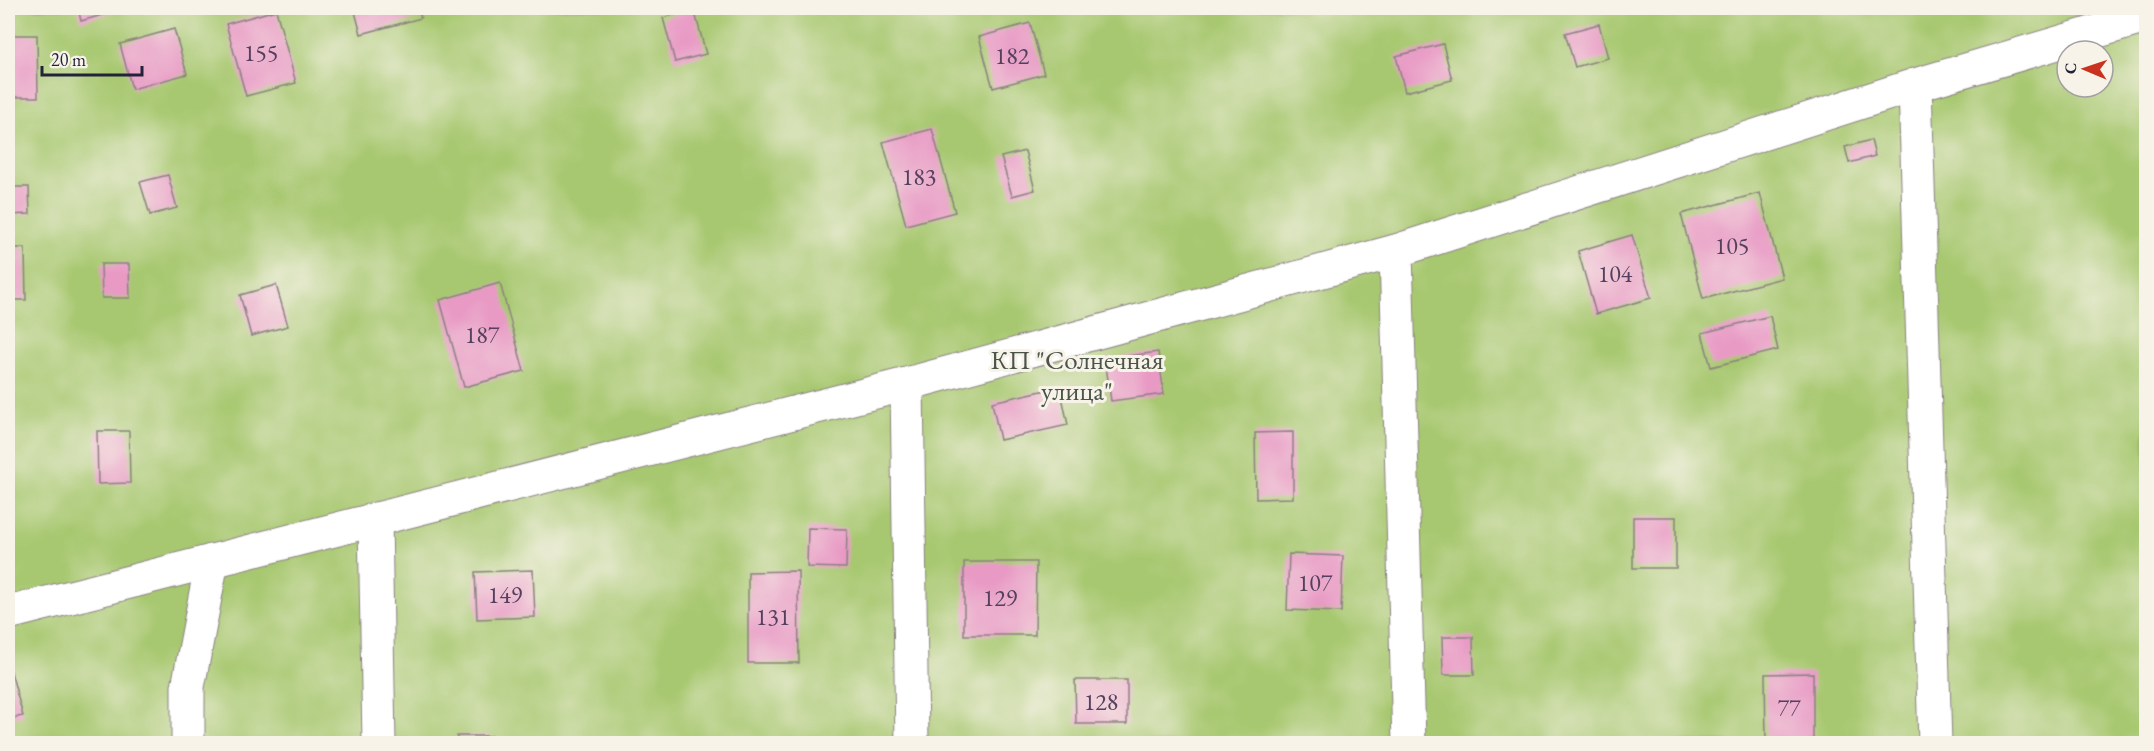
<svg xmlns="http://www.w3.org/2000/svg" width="2154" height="751" viewBox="0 0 2154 751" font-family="'EB Garamond',serif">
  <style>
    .green { fill: #a7c870; stroke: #647556; stroke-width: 1.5; fill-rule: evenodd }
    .building { fill: #e89ac5 }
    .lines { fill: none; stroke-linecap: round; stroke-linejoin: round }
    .minor-casing { stroke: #8a8180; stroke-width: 35 }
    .minor { stroke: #fff; stroke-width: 33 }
    .labels { text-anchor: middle; stroke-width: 6; stroke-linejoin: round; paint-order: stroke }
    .number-label { font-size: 24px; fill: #54405e }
    .park-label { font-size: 27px; fill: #4a544b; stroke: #f7f3e8 }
  </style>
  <rect width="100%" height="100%" fill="#f7f3e8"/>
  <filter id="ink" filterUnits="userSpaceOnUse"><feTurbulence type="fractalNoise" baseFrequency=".0167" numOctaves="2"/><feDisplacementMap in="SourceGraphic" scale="12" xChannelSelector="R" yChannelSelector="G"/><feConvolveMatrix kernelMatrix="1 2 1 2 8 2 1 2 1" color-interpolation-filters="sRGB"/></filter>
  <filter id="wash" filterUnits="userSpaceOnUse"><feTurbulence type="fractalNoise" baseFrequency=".008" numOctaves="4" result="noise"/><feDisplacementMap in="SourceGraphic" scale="24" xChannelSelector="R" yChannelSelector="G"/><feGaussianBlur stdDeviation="1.35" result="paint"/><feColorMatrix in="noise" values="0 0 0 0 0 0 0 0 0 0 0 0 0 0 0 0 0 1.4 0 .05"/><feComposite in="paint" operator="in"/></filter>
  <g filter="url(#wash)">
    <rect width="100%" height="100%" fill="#f3e0c5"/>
    <path class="green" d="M 8,8 L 2146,8 L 2146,743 L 8,743 ZM 2067,51 L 2103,51 L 2103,87 L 2067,87 Z"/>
    <g id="blocks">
      <g class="building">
        <path d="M 78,8 L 112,8 L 113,12 L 81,21 Z"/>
        <path d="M 354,8 L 418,8 L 421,18 L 361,34 Z"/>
        <path d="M 694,9 L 706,54 L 675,62 L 663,18 Z"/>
        <path d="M 276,10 L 296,83 L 246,96 L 226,24 Z"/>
        <path d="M 1030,23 L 1044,74 L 993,88 L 979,37 Z"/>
        <path d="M 1599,24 L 1608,58 L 1575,67 L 1565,33 Z"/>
        <path d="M 174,29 L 187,74 L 132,89 L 120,44 Z"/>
        <path d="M 8,35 L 37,35 L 38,97 L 8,97 Z"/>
        <path d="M 1443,44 L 1452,80 L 1405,92 L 1396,56 Z"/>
        <path d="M 932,129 L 955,212 L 906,225 L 883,142 Z"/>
        <path d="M 1871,140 L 1875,156 L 1849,163 L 1845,147 Z"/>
        <path d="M 1025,151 L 1035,190 L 1012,196 L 1001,157 Z"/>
        <path d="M 168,175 L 177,208 L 150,215 L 140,182 Z"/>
        <path d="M 8,187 L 29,187 L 30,214 L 8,215 Z"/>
        <path d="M 1760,193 L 1782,278 L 1703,299 L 1681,214 Z"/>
        <path d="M 1632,235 L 1651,298 L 1596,314 L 1578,251 Z"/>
        <path d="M 8,248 L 25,248 L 26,300 L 8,300 Z"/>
        <path d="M 101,264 L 129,264 L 130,298 L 102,298 Z"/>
        <path d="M 500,283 L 524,371 L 464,387 L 440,300 Z"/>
        <path d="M 276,285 L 288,326 L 251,336 L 240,295 Z"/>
        <path d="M 1770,316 L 1778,350 L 1711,367 L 1702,333 Z"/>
        <path d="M 1158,352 L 1164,394 L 1111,401 L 1105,359 Z"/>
        <path d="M 1060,387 L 1068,425 L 1000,440 L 992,402 Z"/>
        <path d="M 97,431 L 129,431 L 130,483 L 98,484 Z"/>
        <path d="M 1293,432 L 1293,498 L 1256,499 L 1255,433 Z"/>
        <rect x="1633" y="517" width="43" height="51"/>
        <path d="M 808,528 L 847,529 L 846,568 L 807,567 Z"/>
        <path d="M 1289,554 L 1343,556 L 1341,612 L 1287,610 Z"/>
        <path d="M 964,562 L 1036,562 L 1035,635 L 964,635 Z"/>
        <path d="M 533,570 L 535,617 L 477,619 L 475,572 Z"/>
        <path d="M 798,571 L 799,663 L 748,663 L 748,572 Z"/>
        <path d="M 1442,637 L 1473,637 L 1474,675 L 1443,675 Z"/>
        <path d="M 8,661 L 23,716 L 8,719 Z"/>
        <path d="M 1813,673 L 1813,743 L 1766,743 L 1765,674 Z"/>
        <path d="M 1075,680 L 1127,680 L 1127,724 L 1076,724 Z"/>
        <rect x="457" y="736" width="34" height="8"/>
      </g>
    </g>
  </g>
  <g filter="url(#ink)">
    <use href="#blocks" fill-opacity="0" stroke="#8a8180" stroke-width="1.5"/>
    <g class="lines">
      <g class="minor-casing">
        <g id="minor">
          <path d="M 1915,85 L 1935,744"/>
          <path d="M 1396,251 L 1409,744"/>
          <path d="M 907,384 L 912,744"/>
          <path d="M 375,519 L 379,744"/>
          <path d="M 8,613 L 907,384 L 1396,251 L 1915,85 L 2146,17"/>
          <path d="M 188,744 L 188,687 L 212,561"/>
        </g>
      </g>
      <use href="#minor" class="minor"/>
    </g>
  </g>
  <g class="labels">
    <g class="number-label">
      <text x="261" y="61">155</text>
      <text x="1012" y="64">182</text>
      <text x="919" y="185">183</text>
      <text x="1732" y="254">105</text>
      <text x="1615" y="282">104</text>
      <text x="482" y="343">187</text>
      <text x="1315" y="591">107</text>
      <text x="505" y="603">149</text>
      <text x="1000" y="606">129</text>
      <text x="773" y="625">131</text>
      <text x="1101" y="710">128</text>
      <text x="1789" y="716">77</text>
    </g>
    <g class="park-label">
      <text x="1077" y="369">КП "Солнечная<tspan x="1077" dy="31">улица"</tspan></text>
    </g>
  </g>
  <rect width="2154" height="751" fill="none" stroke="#f7f3e8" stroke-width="30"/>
  <g transform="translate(2085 69) rotate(272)"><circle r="28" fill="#f7f3e8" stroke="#a29fa3" stroke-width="1.5"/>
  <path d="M0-4.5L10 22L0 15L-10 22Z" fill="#c8321e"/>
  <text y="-9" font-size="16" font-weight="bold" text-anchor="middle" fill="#22223b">С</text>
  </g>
  <path d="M42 66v9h100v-9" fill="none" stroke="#22223b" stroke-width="3"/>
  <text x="51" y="66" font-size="18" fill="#22223b" stroke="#f7f3e8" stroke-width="4.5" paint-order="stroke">20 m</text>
</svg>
